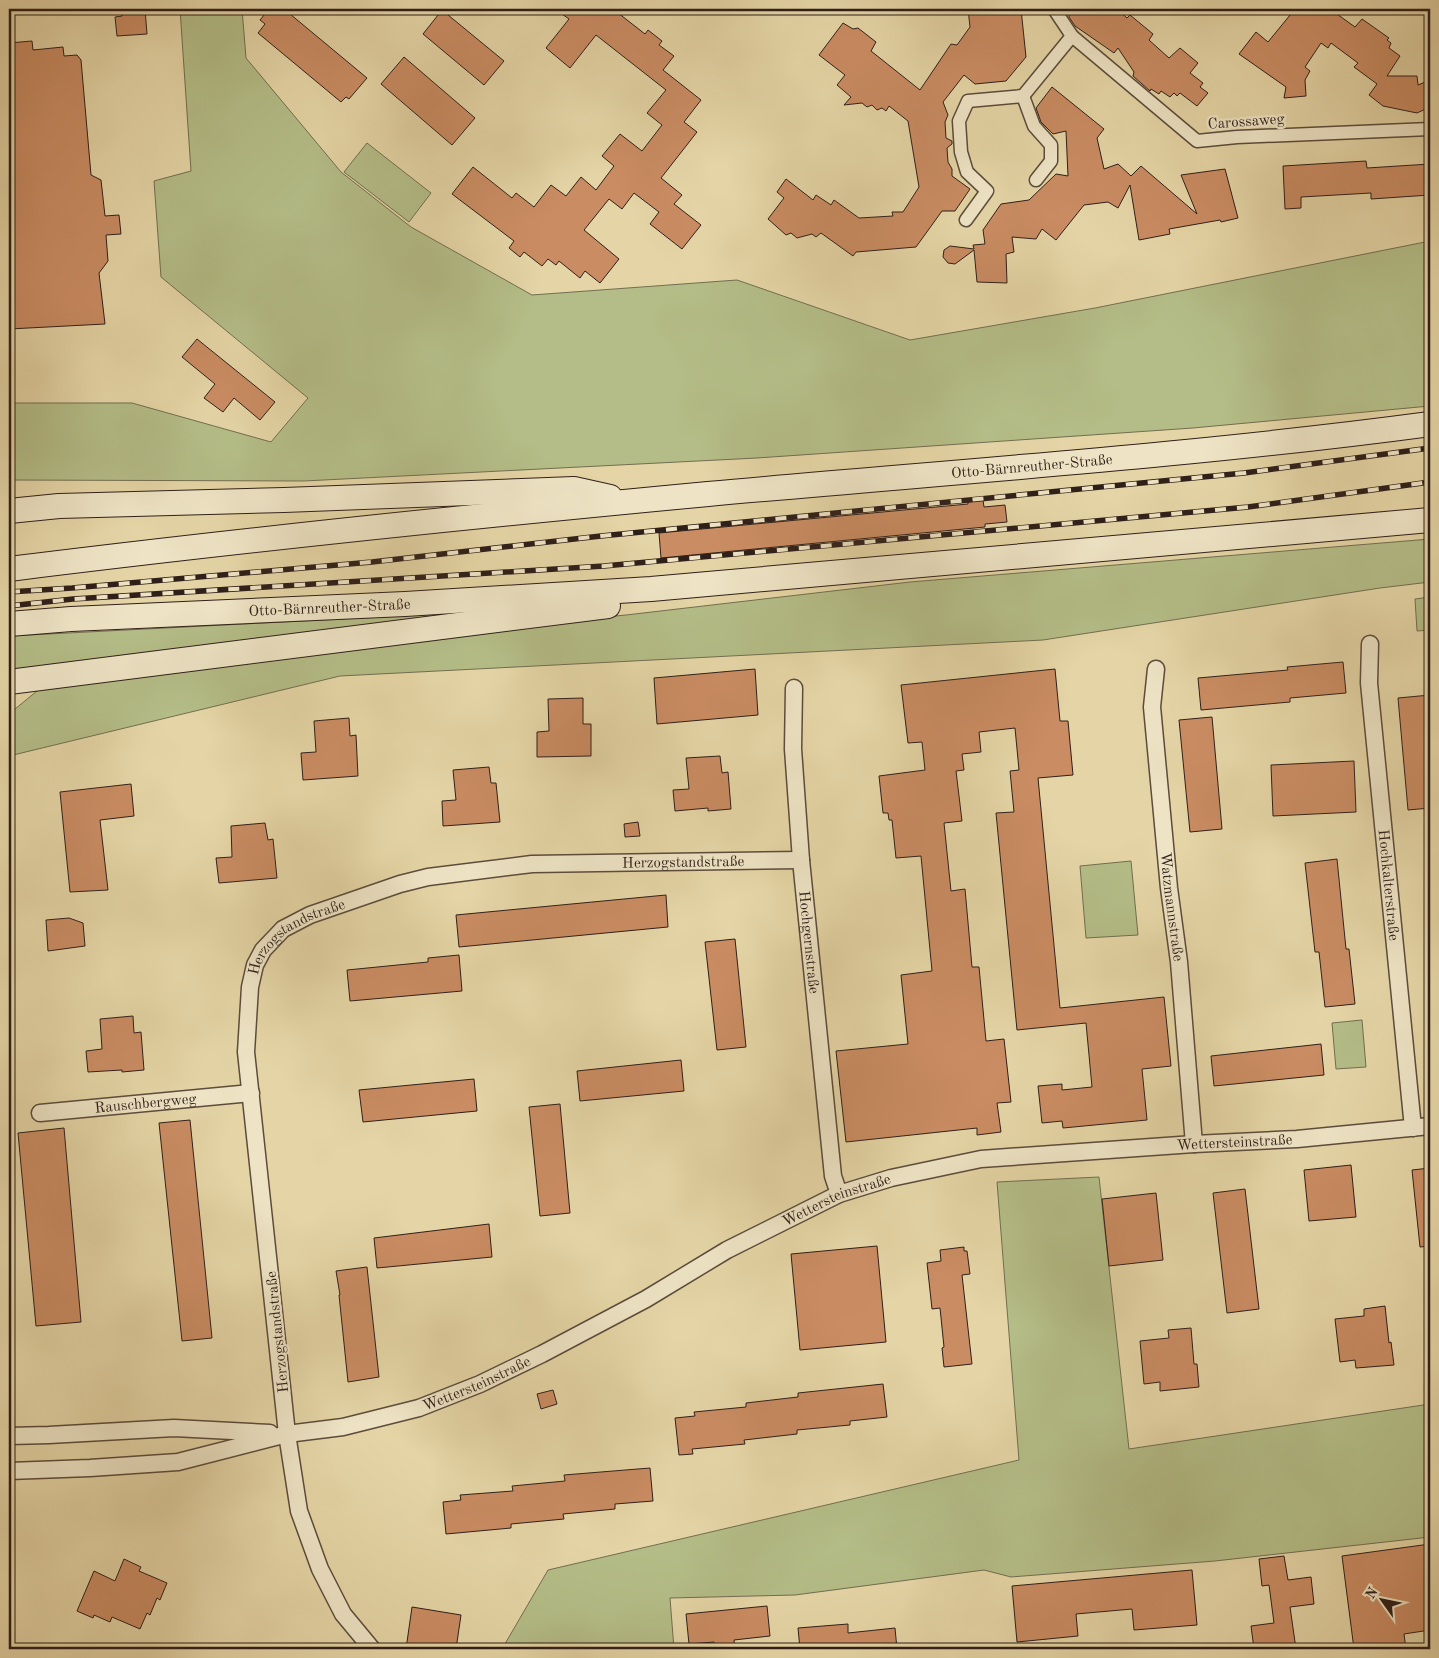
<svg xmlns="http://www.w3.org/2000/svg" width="1439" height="1658" viewBox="0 0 1439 1658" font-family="'Old Standard TT',serif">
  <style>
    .green { fill: #b4bd87; stroke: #726e50 }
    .building { fill: #ca8c63; stroke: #2f1f19 }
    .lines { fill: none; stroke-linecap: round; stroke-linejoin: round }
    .pedestrian-casing { stroke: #5c4c3c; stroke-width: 15 }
    .minor-casing { stroke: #5c4c3c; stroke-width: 19 }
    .secondary-casing { stroke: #2f1f19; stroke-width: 26 }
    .pedestrian { stroke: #eee4c5; stroke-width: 12 }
    .minor { stroke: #eee4c5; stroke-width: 16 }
    .secondary { stroke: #eee4c5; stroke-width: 24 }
    .rail-casing { stroke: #2f1f19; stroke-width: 5.5 }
    .rail { stroke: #eee4c5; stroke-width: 4; stroke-dasharray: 11; stroke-linecap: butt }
    .labels { text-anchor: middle; stroke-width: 4.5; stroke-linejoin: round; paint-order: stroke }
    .street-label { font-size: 15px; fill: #2f1f19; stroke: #eee4c5 }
  </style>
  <rect width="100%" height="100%" fill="#e5d5a6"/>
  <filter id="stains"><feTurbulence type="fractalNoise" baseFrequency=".004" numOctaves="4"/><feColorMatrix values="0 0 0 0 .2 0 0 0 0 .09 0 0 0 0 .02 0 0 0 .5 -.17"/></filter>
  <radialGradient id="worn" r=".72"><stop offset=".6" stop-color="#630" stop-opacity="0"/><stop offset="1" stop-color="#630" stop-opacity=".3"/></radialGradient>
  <g class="green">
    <path d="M 180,9 L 242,9 L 246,58 L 341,172 L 411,227 L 532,295 L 737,280 L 910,340 L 1095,308 L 1430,241 L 1430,406 L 1193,428 L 757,458 L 304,481 L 9,480 L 9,403 L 132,403 L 271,442 L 308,398 L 161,277 L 154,181 L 191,171 Z"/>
    <path d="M 367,143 L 431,193 L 409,222 L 344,172 Z"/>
    <path d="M 1430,539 L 1430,582 L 1380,588 L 1043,640 L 340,676 L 9,756 L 9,714 L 37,691 L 37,672 L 9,675 L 9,636 L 519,610 L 524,625 L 626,615 L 910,582 Z"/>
    <path d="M 1430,597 L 1430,630 L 1417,631 L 1415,599 Z"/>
    <path d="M 1131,861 L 1138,935 L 1086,938 L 1080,866 Z"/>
    <path d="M 1362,1020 L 1366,1067 L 1336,1069 L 1332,1023 Z"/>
    <path d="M 1099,1177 L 1129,1449 L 1430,1404 L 1430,1537 L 1215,1561 L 1011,1577 L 984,1570 L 795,1595 L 670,1598 L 674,1649 L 502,1649 L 548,1570 L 1019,1460 L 997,1182 Z"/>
  </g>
  <g class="building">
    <path d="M 122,9 L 145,9 L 147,34 L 117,36 L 115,17 L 122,16 Z"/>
    <path d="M 269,9 L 284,9 L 367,78 L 349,99 L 346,97 L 341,102 L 258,33 L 265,24 L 260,20 Z"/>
    <path d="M 555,9 L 613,9 L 645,34 L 648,30 L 662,41 L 659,45 L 674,56 L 663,70 L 701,100 L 684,122 L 697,132 L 661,178 L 682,195 L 674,204 L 701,225 L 682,249 L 650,224 L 659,212 L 634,193 L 622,209 L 609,199 L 584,230 L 619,259 L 600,283 L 585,271 L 580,278 L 559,261 L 556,265 L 548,259 L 542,266 L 524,252 L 520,257 L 509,248 L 514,241 L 452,194 L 473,167 L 512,198 L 516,193 L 534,207 L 551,185 L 566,196 L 581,177 L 596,190 L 614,166 L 602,156 L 620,134 L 642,151 L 662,125 L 647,113 L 666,90 L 596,35 L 570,68 L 546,48 L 569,19 Z"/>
    <path d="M 968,9 L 1021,9 L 1026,57 L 1006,81 L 975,84 L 964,75 L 943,102 L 948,115 L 945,122 L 946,138 L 952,141 L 952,144 L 947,148 L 948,162 L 952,169 L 952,176 L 970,189 L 955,211 L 942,211 L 916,247 L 856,252 L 853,256 L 821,233 L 816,237 L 812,234 L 797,238 L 791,233 L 786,235 L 768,219 L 784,198 L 777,192 L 786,179 L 813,200 L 816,195 L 831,205 L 834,200 L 859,218 L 893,216 L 892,212 L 903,212 L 919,187 L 908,121 L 889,106 L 886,111 L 882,108 L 877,110 L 872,105 L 867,107 L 862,103 L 844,105 L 851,97 L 837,85 L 845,75 L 819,55 L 843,23 L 853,29 L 858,28 L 876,42 L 871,51 L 920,90 L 951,44 L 957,45 L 970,27 Z"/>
    <path d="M 1069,9 L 1117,9 L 1127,18 L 1130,15 L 1153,34 L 1149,40 L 1169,58 L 1180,48 L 1198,63 L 1190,73 L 1203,83 L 1200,87 L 1208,93 L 1197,106 L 1180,93 L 1177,96 L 1174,93 L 1170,97 L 1161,91 L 1159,94 L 1151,89 L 1150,91 L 1133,76 L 1134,72 L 1118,48 L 1114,53 L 1075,26 L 1069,17 Z"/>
    <path d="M 1295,9 L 1330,9 L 1355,27 L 1362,19 L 1389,38 L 1387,40 L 1391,43 L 1389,48 L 1400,56 L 1387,76 L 1417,76 L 1418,85 L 1430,80 L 1430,107 L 1417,113 L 1383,106 L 1369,95 L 1377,84 L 1354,67 L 1358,63 L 1331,43 L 1328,48 L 1321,43 L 1305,67 L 1310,71 L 1305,80 L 1306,96 L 1284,98 L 1286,87 L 1239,54 L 1256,32 L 1268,42 Z"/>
    <path d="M 442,10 L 504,61 L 484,85 L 423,34 Z"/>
    <path d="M 32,41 L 33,50 L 63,47 L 64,56 L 77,55 L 81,60 L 91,175 L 101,180 L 105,216 L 119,215 L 121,234 L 106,235 L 108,261 L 99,273 L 105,324 L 9,329 L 9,246 L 12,246 L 9,206 L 9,43 Z"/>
    <path d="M 404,57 L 475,118 L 452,145 L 381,84 Z"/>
    <path d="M 1052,87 L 1104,129 L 1097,138 L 1104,169 L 1118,164 L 1131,176 L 1141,166 L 1197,214 L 1181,175 L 1225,169 L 1238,218 L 1221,222 L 1220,220 L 1169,229 L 1170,234 L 1139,240 L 1130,185 L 1118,208 L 1108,202 L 1084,205 L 1056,240 L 1042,229 L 1036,239 L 1012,237 L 1014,252 L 1006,254 L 1007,283 L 977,282 L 974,250 L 955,264 L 948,263 L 943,257 L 944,250 L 950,246 L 974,249 L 973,245 L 985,244 L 983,230 L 1001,204 L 1029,200 L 1056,174 L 1068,176 L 1066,131 L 1053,134 L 1041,122 L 1036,108 Z"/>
    <path d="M 1366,161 L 1367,168 L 1430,164 L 1430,195 L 1371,199 L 1371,193 L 1301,197 L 1301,208 L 1285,209 L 1283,166 Z"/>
    <path d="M 197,339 L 275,402 L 260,420 L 234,398 L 223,412 L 204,398 L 215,384 L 182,357 Z"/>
    <path d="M 983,500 L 984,507 L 1005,505 L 1007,522 L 985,524 L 985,527 L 661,558 L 659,533 L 968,504 L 968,501 Z"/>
    <path d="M 1343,662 L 1346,693 L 1290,698 L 1290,702 L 1201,710 L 1198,678 L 1288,670 L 1287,667 Z"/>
    <path d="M 755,669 L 758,715 L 657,724 L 654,678 Z"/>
    <path d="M 1055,669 L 1060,721 L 1068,721 L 1073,775 L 1038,778 L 1060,1008 L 1164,997 L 1171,1066 L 1142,1069 L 1147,1120 L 1063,1128 L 1062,1121 L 1042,1123 L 1038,1086 L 1062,1084 L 1062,1090 L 1092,1087 L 1086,1023 L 1017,1030 L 996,813 L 1014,812 L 1010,771 L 1019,770 L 1015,728 L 979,732 L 981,752 L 962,754 L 964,770 L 956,771 L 962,821 L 944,823 L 951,891 L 965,889 L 972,967 L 979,967 L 986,1041 L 1004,1039 L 1011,1102 L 997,1103 L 1001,1132 L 977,1135 L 977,1128 L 846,1142 L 836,1051 L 908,1044 L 901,975 L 932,971 L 921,856 L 896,858 L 892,820 L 889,820 L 888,813 L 883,813 L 879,776 L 925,770 L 922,742 L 908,743 L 901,685 Z"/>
    <path d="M 1430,695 L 1430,808 L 1408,810 L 1398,698 Z"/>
    <path d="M 583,698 L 583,724 L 591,724 L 591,756 L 537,757 L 537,732 L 549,731 L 548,699 Z"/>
    <path d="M 1212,717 L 1222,829 L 1190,832 L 1179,720 Z"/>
    <path d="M 349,718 L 350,736 L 356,735 L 358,776 L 303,780 L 301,753 L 316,752 L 314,721 Z"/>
    <path d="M 720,756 L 722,773 L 728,772 L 731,809 L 708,811 L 708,808 L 675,811 L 673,790 L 689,789 L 686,758 Z"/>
    <path d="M 1354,761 L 1356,812 L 1273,816 L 1271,765 Z"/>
    <path d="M 489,767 L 491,783 L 496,783 L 500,822 L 443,826 L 442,801 L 456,800 L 453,770 Z"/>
    <path d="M 131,784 L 134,816 L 100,820 L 108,890 L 70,892 L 60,792 Z"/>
    <path d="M 638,822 L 640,836 L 625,837 L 624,824 Z"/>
    <path d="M 265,823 L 268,840 L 273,839 L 277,878 L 219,883 L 216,858 L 232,857 L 231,826 Z"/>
    <path d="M 1337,859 L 1346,949 L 1349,949 L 1355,1004 L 1325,1007 L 1319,952 L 1315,952 L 1305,863 Z"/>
    <path d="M 666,895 L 668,927 L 459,947 L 456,915 Z"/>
    <path d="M 69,918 L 83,923 L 85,946 L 48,951 L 46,920 Z"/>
    <path d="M 735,939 L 746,1047 L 717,1050 L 705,942 Z"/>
    <path d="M 459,955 L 462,991 L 350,1001 L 347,970 L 428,962 L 428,958 Z"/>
    <path d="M 133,1016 L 134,1033 L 141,1032 L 144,1070 L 122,1072 L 122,1070 L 88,1072 L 86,1051 L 102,1049 L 100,1019 Z"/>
    <path d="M 1321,1044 L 1324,1075 L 1214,1086 L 1211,1056 Z"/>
    <path d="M 681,1060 L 684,1091 L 580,1101 L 577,1071 Z"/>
    <path d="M 474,1079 L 477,1111 L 363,1122 L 359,1090 Z"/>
    <path d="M 560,1104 L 570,1213 L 540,1216 L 529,1107 Z"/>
    <path d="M 190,1120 L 212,1338 L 182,1341 L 159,1123 Z"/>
    <path d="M 64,1128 L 81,1322 L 36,1326 L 18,1133 Z"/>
    <path d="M 1351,1165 L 1356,1217 L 1309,1221 L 1304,1170 Z"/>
    <path d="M 1430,1168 L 1430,1246 L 1420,1247 L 1412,1170 Z"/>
    <path d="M 1245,1189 L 1259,1309 L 1227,1313 L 1213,1193 Z"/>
    <path d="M 1156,1193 L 1163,1260 L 1109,1266 L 1102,1199 Z"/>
    <path d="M 489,1224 L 492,1257 L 377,1268 L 374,1238 Z"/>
    <path d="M 877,1246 L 886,1342 L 800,1350 L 791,1254 Z"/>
    <path d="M 964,1247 L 964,1251 L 967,1251 L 970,1274 L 962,1275 L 972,1364 L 944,1367 L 942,1348 L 944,1347 L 940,1308 L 932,1309 L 927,1263 L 941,1261 L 940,1250 Z"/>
    <path d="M 367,1267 L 379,1377 L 348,1382 L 339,1295 L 340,1295 L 336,1271 Z"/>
    <path d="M 1385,1306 L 1389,1343 L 1391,1342 L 1394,1365 L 1356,1368 L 1355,1360 L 1340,1362 L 1335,1319 L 1364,1316 L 1364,1309 Z"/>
    <path d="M 1191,1328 L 1194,1364 L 1197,1364 L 1199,1387 L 1160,1391 L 1160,1382 L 1144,1384 L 1140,1341 L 1169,1338 L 1168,1330 Z"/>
    <path d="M 883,1384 L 887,1417 L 850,1421 L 850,1425 L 797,1430 L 797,1434 L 744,1440 L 745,1444 L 692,1449 L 693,1454 L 679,1455 L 675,1418 L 695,1416 L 694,1412 L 746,1407 L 746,1403 L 798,1397 L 798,1393 Z"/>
    <path d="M 553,1390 L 557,1404 L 541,1409 L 537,1394 Z"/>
    <path d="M 650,1468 L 653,1501 L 615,1504 L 615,1509 L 563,1514 L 564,1519 L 511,1524 L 511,1528 L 446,1534 L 443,1502 L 461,1500 L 460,1495 L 513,1491 L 512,1486 L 565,1481 L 564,1475 Z"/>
    <path d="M 1430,1544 L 1430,1630 L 1404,1634 L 1406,1649 L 1354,1649 L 1342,1556 Z"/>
    <path d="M 1284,1556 L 1288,1580 L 1311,1577 L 1314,1604 L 1290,1607 L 1296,1649 L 1254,1649 L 1251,1626 L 1274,1623 L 1269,1585 L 1262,1586 L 1259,1559 Z"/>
    <path d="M 124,1559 L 141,1567 L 139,1571 L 167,1583 L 160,1600 L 157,1598 L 150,1615 L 147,1613 L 140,1629 L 112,1617 L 110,1622 L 94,1615 L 93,1618 L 77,1611 L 94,1571 L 115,1581 Z"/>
    <path d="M 1192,1570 L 1197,1625 L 1134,1630 L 1132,1609 L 1076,1614 L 1078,1636 L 1017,1642 L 1012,1586 Z"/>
    <path d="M 767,1606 L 770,1636 L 734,1640 L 735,1649 L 715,1649 L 714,1642 L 689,1644 L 686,1614 Z"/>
    <path d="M 412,1607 L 461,1615 L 456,1649 L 406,1649 Z"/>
    <path d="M 848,1624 L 848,1633 L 895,1628 L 897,1649 L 800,1649 L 798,1628 Z"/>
  </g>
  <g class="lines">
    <g class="pedestrian-casing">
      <g id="pedestrian">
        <path d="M 1072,36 L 1197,141 L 1237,137 L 1430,129"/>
        <path d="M 1023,96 L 1034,126 L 1051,145 L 1051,161 L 1036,180"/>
        <path d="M 966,220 L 987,191 L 967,172 L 961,152 L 959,121 L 968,101 L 1023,96 L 1072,36 L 1054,9"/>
      </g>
    </g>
    <g class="minor-casing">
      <g id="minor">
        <path id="s1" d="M 1370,644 L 1369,683 L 1413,1128"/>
        <path id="s2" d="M 1156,669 L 1152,707 L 1169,888 L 1179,962 L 1194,1144"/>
        <path id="s3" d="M 794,688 L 793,749 L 801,860 L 833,1176 L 839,1194"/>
        <path id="s4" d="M 40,1113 L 251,1093"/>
        <path d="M 9,1436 L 49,1435 L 174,1428 L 270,1433"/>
        <path id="s5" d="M 9,1471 L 90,1468 L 178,1462 L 287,1434 L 343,1427 L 419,1408 L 480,1384 L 542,1354 L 646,1299 L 727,1250 L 839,1194 L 891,1178 L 981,1159 L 1194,1144 L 1297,1139 L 1430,1126"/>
        <path id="s6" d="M 372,1649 L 343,1614 L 320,1569 L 299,1511 L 287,1434 L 246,1052 L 250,987 L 255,965 L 263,950 L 283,929 L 310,915 L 400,884 L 428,877 L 532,864 L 801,860"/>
      </g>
    </g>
    <g class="secondary-casing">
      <g id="secondary">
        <path d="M 9,511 L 59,506 L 284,500 L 574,489 L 610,497"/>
        <path id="s7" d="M 9,569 C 241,540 475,516 708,494 C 949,472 1190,456 1430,424"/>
        <path id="s8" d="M 9,624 L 71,619 L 405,604 L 651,589 L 1430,520"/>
        <path d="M 9,682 L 608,606"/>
      </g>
    </g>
    <use href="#pedestrian" class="pedestrian"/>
    <use href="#minor" class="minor"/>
    <use href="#secondary" class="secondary"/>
    <g class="rail-casing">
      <g id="rail">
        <path d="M 9,592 L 72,588 L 372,562 L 601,536 L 1244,473 L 1430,448"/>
        <path d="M 9,606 L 73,599 L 604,566 L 1248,507 L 1430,482"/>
      </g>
    </g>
    <use href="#rail" class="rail"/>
  </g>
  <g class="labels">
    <g class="street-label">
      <text transform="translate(1246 121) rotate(-4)" y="5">Carossaweg</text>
      <text dy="5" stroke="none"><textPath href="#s7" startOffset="1028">Otto-Bärnreuther-Straße</textPath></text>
      <text dy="5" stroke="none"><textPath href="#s8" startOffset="321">Otto-Bärnreuther-Straße</textPath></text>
      <text dy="5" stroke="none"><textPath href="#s6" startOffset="1164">Herzogstandstraße</textPath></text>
      <text dy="5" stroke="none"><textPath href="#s1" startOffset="242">Hochkalterstraße</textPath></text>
      <text dy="5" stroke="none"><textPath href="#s2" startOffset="239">Watzmannstraße</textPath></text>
      <text dy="5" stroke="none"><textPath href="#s6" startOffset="759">Herzogstandstraße</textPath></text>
      <text dy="5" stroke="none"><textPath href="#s3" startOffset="255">Hochgernstraße</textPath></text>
      <text dy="5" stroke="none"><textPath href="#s4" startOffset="106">Rauschbergweg</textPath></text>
      <text dy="5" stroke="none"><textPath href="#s5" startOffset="1289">Wettersteinstraße</textPath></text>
      <text dy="5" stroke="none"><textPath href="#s5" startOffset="884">Wettersteinstraße</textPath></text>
      <text transform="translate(277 1332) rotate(-96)" y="5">Herzogstandstraße</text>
      <text dy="5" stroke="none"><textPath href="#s5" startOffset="479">Wettersteinstraße</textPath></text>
    </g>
  </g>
  <rect width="1439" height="1658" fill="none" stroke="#e5d5a6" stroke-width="30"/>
  <rect x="10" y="10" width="1419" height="1638" fill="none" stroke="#2f1f19" stroke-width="2.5"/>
  <rect x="15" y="15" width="1409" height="1628" fill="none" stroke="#2f1f19"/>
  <g transform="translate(1382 1600) rotate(303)" stroke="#eee4c5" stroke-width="4" paint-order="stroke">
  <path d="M0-4L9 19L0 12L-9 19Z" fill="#2f1f19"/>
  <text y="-8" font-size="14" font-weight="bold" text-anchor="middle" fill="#2f1f19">N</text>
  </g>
  <rect width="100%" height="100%" filter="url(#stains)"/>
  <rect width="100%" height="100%" fill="url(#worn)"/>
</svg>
